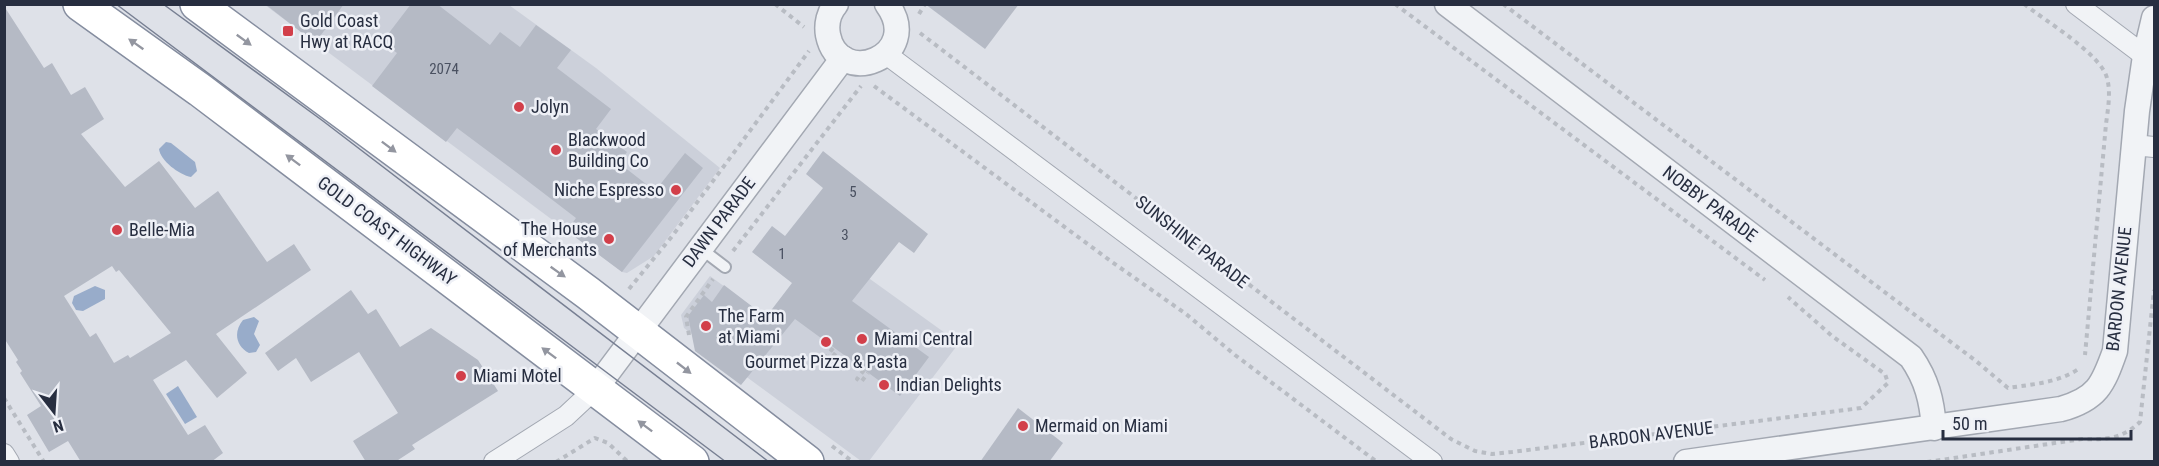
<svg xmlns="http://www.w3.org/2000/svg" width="2159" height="466" viewBox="0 0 2159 466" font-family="'Roboto Condensed',sans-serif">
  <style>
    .built { fill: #ccd0da }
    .water { fill: #98acca }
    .building { fill: #b5bac5; fill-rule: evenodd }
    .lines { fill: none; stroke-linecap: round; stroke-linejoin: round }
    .service-casing { stroke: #a3a8b2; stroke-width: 14 }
    .minor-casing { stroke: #a3a8b2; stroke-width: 22 }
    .tertiary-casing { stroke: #a3a8b2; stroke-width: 27 }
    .trunk-casing { stroke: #858d9f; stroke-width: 36 }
    .path { stroke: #b8bcc3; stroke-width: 4; stroke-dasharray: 4.5 4.5; stroke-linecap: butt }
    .service { stroke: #f1f3f6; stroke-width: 10 }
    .minor { stroke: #f1f3f6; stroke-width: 20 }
    .tertiary { stroke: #f1f3f6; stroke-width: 24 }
    .trunk { stroke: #fff; stroke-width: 33 }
    .tram { stroke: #777f92; stroke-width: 1.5 }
    .oneway { fill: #9396a0 }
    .poi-dot { fill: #d23f4a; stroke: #eef0f6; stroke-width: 2 }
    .labels { text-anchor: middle; stroke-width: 5; stroke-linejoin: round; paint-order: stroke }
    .number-label { font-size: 15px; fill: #4a5161 }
    .poi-label { font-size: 18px; fill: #272e40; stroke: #eef0f6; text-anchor: start }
    .street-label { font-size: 18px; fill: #272e40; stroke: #eef0f6 }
  </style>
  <rect width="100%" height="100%" fill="#dee1e8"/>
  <g class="built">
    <path d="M 265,5 L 509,5 L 596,68 L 720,168 L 654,256 L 627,273 L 622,272 Z"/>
    <path d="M 838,256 L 959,343 L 869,461 L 861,461 L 748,378 L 684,328 L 681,315 L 710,276 L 785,331 Z"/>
  </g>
  <g class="water">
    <path d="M 166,142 L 171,143 L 195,162 L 197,171 L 191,177 C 179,175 160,160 159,149 Z"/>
    <path d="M 95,286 L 105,290 L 105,299 L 83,311 L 76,310 L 72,303 L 74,296 Z"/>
    <path d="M 254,317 L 259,321 L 254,334 L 260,345 L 256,352 L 249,353 C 236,346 233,332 243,320 Z"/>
    <path d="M 178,386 L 197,417 L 185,424 L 166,394 Z"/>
  </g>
  <g class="building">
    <path d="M 265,4 L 344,4 L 315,43 Z"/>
    <path d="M 411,4 L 437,4 L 490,45 L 500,32 L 520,47 L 536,25 L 571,50 L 557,68 L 611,109 L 596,129 L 627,152 L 619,163 L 655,191 L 685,153 L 703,168 L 622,272 L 567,231 L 576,218 L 516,172 L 457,128 L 446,142 L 372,86 L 397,53 L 382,42 Z"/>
    <path d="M 925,4 L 1019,4 L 985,49 Z"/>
    <path d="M 4,6 L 44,68 L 52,63 L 71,95 L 85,87 L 104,119 L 81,134 L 125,187 L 159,161 L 195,208 L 218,191 L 267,262 L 294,244 L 311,270 L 216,334 L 247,373 L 217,398 L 186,360 L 153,380 L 188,435 L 205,425 L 223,453 L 211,462 L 81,462 L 68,441 L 49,452 L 27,415 L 41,406 L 20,373 L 22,371 L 16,362 L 18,360 L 4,338 ZM 112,266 L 116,272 L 119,270 L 171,333 L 130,358 L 128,355 L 114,363 L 96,333 L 90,337 L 64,296 Z"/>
    <path d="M 823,151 L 928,234 L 914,253 L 899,242 L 852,301 L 929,357 L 900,396 L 795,319 L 741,385 L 695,351 L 688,316 L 704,295 L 712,302 L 724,285 L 766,317 L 792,283 L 752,252 L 772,226 L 785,236 L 823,188 L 806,174 Z"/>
    <path d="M 351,290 L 368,314 L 376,309 L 400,347 L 431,328 L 478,360 L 498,391 L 412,445 L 415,449 L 395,462 L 366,462 L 353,441 L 398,413 L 359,352 L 311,382 L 296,358 L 278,371 L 265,353 Z"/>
    <path d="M 1018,408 L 1063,443 L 1049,462 L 980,462 Z"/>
  </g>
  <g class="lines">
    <g class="service-casing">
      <path id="service" d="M 700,248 L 725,267"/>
    </g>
    <g class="minor-casing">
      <g id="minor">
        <path d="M 2076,4 L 2145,56"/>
        <path d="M 886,54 L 1432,462"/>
        <path d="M 2133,145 L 2154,147"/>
        <path d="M 4,454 L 9,462"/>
        <path d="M 494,462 L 566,416 L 596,388"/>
      </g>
    </g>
    <g class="tertiary-casing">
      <g id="tertiary">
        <path d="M 836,4 C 829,12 826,24 828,35 C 839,90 925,56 887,4"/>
        <path d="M 1447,4 L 1911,357 C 1927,380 1932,401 1934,428"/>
        <path d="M 596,388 L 843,58"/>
        <path d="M 1686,462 L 2061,409 C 2097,399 2103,385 2115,351 L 2137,111 L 2145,56 L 2154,18"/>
      </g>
    </g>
    <g class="trunk-casing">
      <g id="trunk">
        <path d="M 80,4 L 200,90 L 692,462"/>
        <path d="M 197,4 L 588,293 L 807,462"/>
      </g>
    </g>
    <g class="path">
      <path d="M 775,4 L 804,27"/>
      <path d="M 1395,4 L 1765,280"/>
      <path d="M 1503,4 L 1976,361 L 2008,388 C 2034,384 2058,383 2080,368"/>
      <path d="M 2024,4 C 2044,20 2101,54 2107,78 C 2111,92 2108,109 2106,124 L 2085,355"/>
      <path d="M 919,14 L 925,4"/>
      <path d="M 920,33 L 1451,439 L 1475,451 L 1492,454 L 1512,452 L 1861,408 L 1888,383 L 1885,374 L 1832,336 L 1788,297"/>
      <path d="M 874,86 L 1112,262 L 1186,314 L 1235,355 L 1377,462"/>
      <path d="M 733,251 L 861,86"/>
      <path d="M 629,289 L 673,235 L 809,51"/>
      <path d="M 689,335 L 686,317 L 713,279"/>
      <path d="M 833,348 L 827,356 L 831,359 L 837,351"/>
      <path d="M 864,370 L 857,379 L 861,382 L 868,373"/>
      <path d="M 4,398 L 44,462"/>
      <path d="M 832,446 L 853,462"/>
      <path d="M 556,462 L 595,438 L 608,443 L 628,462"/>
      <path d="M 1927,462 L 2082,439 C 2105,440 2122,439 2140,422 L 2154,290"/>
    </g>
    <use href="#service" class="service"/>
    <use href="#minor" class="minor"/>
    <use href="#tertiary" class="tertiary"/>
    <use href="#trunk" class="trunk"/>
    <g class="tram">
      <path d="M 116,4 L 726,462"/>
      <path d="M 163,4 L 323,121 L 769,462"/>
    </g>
  </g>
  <defs><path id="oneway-solid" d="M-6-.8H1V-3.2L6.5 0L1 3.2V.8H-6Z" transform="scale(1.5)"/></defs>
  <g class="oneway">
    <use href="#oneway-solid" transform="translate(244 40) rotate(36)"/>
    <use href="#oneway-solid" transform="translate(136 44) rotate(-145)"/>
    <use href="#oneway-solid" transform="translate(389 147) rotate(37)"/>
    <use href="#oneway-solid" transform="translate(293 160) rotate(-143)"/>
    <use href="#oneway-solid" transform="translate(558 272) rotate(35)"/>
    <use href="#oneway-solid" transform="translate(549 353) rotate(-143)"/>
    <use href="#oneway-solid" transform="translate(684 368) rotate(38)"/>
    <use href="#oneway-solid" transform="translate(645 426) rotate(-143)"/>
  </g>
  <g class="poi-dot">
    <rect x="282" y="25" width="12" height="12" rx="3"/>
    <circle cx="519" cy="107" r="6"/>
    <circle cx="556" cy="150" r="6"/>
    <circle cx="676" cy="190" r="6"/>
    <circle cx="117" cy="230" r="6"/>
    <circle cx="609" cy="239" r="6"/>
    <circle cx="706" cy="326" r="6"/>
    <circle cx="862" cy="339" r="6"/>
    <circle cx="826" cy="342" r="6"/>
    <circle cx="461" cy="376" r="6"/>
    <circle cx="884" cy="385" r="6"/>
    <circle cx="1023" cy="426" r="6"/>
  </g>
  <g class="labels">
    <g class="number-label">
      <text x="444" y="74">2074</text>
      <text x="853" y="197">5</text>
      <text x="845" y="240">3</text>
      <text x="782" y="259">1</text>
    </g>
    <g class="poi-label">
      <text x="300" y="27">Gold Coast<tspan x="300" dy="21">Hwy at RACQ</tspan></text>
      <text x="531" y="113">Jolyn</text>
      <text x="568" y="146">Blackwood<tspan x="568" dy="21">Building Co</tspan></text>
      <text x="664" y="196" text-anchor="end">Niche Espresso</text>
      <text x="597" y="235" text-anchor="end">The House<tspan x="597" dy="21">of Merchants</tspan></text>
      <text x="129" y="236">Belle-Mia</text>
      <text x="718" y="322">The Farm<tspan x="718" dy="21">at Miami</tspan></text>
      <text x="874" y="345">Miami Central</text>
      <text x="826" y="368" text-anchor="middle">Gourmet Pizza &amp; Pasta</text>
      <text x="473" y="382">Miami Motel</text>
      <text x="896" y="391">Indian Delights</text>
      <text x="1035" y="432">Mermaid on Miami</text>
    </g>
    <g class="street-label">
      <text transform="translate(1710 204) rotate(37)" y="6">NOBBY PARADE</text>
      <text transform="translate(719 222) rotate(-53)" y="6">DAWN PARADE</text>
      <text transform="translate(387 231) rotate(37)" y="6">GOLD COAST HIGHWAY</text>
      <text transform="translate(1192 242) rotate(38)" y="6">SUNSHINE PARADE</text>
      <text transform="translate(2119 289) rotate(-84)" y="6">BARDON AVENUE</text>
      <text transform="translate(1651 435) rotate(-7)" y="6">BARDON AVENUE</text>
    </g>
  </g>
  <rect width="2159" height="466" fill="none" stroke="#272e40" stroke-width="12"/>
  <g transform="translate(54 412) rotate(163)" stroke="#eef0f6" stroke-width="4.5" paint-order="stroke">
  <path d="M0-4.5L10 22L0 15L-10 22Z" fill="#272e40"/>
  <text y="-9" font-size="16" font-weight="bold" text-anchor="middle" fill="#272e40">N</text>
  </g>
  <path d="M1943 430v9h188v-9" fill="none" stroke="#272e40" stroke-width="3"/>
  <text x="1952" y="430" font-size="18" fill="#272e40" stroke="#eef0f6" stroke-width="4.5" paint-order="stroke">50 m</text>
</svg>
